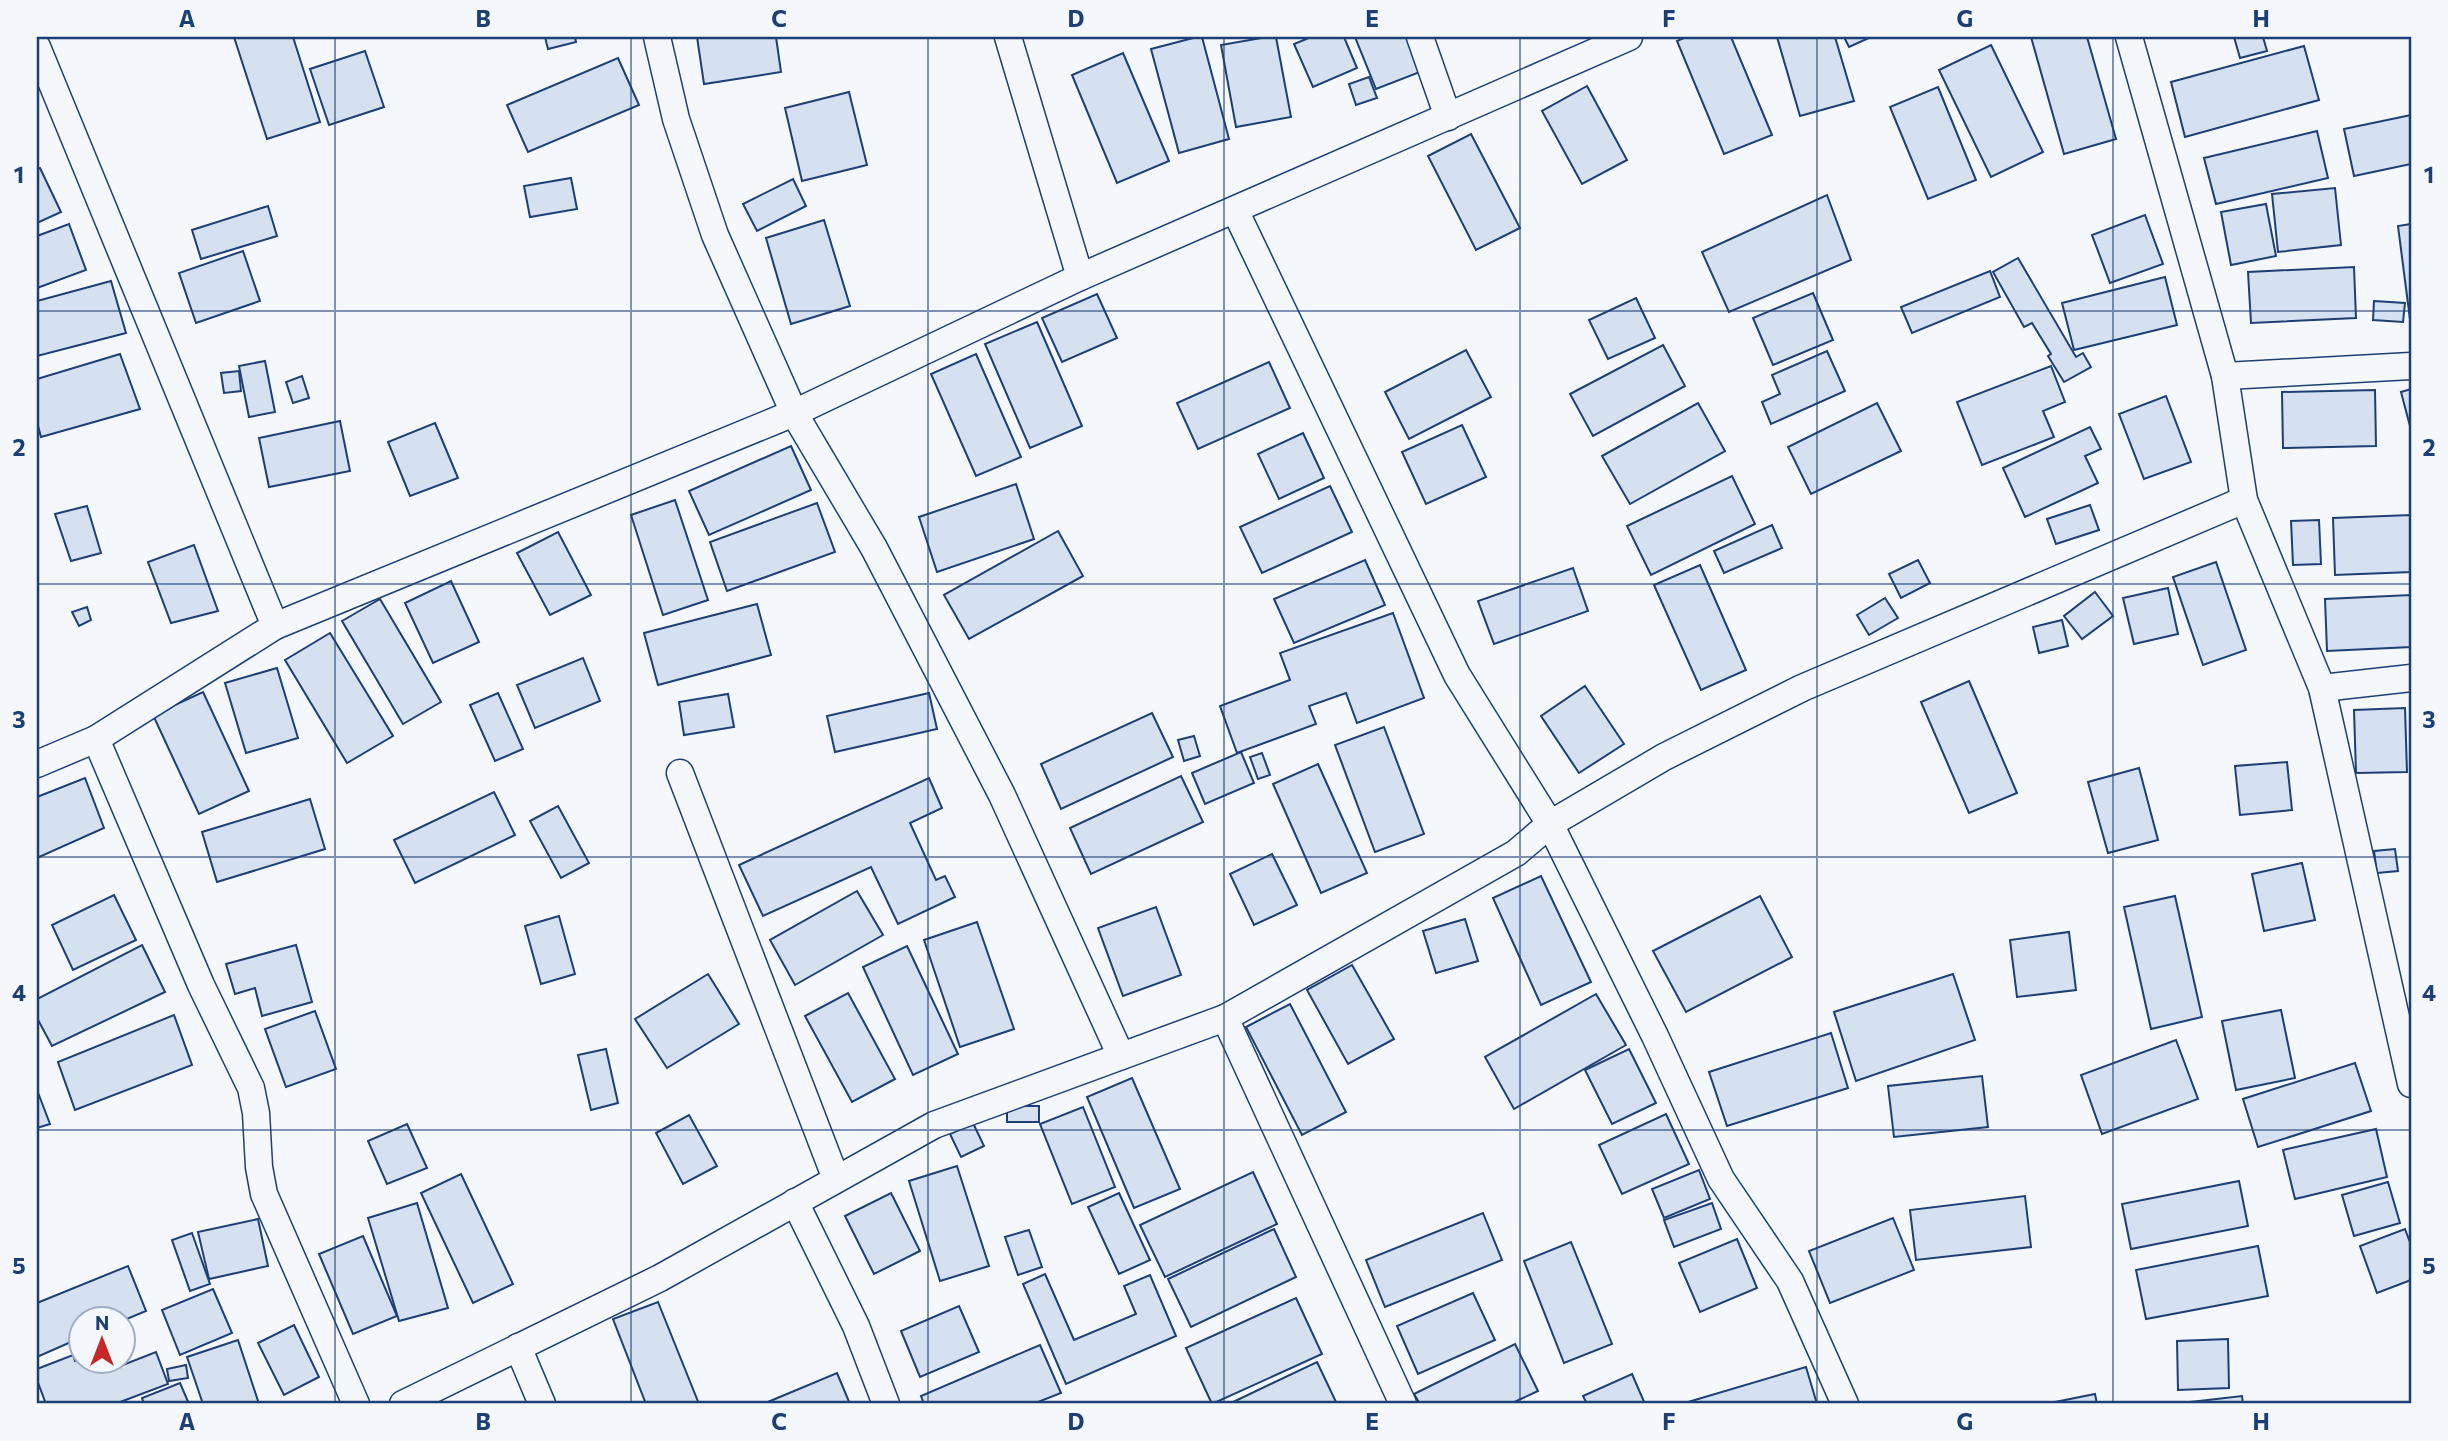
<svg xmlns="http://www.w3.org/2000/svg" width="2448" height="1441" viewBox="0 0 2448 1441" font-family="Commissioner,sans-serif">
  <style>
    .building { fill: #d5e0f0; stroke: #1d3f73; stroke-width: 2 }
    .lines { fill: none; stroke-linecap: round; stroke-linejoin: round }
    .minor-casing { stroke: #1d3f73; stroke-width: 29 }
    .minor { stroke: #f4f7fb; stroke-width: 26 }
    .grid { fill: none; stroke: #1d3f73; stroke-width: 2; stroke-opacity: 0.55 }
    .neatline { fill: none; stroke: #1d3f73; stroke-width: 2.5 }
    .grid-label { font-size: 23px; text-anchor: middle; font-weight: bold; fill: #1d3f73 }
  </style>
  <rect width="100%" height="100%" fill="#f4f7fb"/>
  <g class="building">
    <path d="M 234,37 L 293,37 L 320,122 L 267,139 Z"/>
    <path d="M 545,37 L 575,37 L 576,42 L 548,49 Z"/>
    <path d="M 697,37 L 776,37 L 781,72 L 704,84 Z"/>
    <path d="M 1197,37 L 1202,37 L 1229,139 L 1179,153 L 1151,49 Z"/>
    <path d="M 1267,37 L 1276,37 L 1291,117 L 1236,127 L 1221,45 Z"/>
    <path d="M 1311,37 L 1344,37 L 1357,68 L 1313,87 L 1294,44 Z"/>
    <path d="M 1355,37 L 1407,37 L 1420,72 L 1376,89 Z"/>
    <path d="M 1686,37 L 1731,37 L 1772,135 L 1724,154 L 1677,41 Z"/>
    <path d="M 1777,37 L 1835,37 L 1854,101 L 1800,116 Z"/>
    <path d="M 1844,37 L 1871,37 L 1849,47 Z"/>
    <path d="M 2031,37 L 2087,37 L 2116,139 L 2064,154 Z"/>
    <path d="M 2234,37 L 2263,37 L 2267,51 L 2240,58 Z"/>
    <path d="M 1991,45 L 2043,152 L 1991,177 L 1939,70 Z"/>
    <path d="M 2304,46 L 2319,100 L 2185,137 L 2171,82 Z"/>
    <path d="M 365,51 L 384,107 L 329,125 L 310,69 Z"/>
    <path d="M 1123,53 L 1169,161 L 1117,183 L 1072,75 Z"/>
    <path d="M 618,58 L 639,105 L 528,152 L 507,105 Z"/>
    <path d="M 1369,77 L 1377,98 L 1356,105 L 1349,84 Z"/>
    <path d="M 1587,86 L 1627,160 L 1582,184 L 1542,111 Z"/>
    <path d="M 1938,87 L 1976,180 L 1928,199 L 1890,107 Z"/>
    <path d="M 849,92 L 867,165 L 802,181 L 785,108 Z"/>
    <path d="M 2411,115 L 2411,164 L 2354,176 L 2344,129 Z"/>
    <path d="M 2317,131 L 2328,178 L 2216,204 L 2204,158 Z"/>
    <path d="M 1471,134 L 1520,228 L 1476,250 L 1428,156 Z"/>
    <path d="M 40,168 L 61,212 L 37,223 L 37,169 Z"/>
    <path d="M 571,178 L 577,209 L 530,217 L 524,186 Z"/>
    <path d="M 793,179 L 806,206 L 757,231 L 743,204 Z"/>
    <path d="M 2335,188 L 2341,245 L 2278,252 L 2272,194 Z"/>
    <path d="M 1827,195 L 1851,260 L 1729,312 L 1702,252 Z"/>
    <path d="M 2266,204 L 2276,256 L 2231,265 L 2221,212 Z"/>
    <path d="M 268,206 L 277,236 L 201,259 L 192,230 Z"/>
    <path d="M 2145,215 L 2163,264 L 2110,283 L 2092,235 Z"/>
    <path d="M 824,220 L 850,306 L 791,324 L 766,238 Z"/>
    <path d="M 69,224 L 86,270 L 37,288 L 37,236 Z"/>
    <path d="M 2411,224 L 2411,327 L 2398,226 Z"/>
    <path d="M 243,251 L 260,301 L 196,323 L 179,273 Z"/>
    <path d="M 2018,258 L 2076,357 L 2083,353 L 2091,367 L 2064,382 L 2048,356 L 2051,354 L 2032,323 L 2024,327 L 1993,272 Z"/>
    <path d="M 2354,267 L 2356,318 L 2251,323 L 2248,272 Z"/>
    <path d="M 1990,271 L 2000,297 L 1912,333 L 1901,307 Z"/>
    <path d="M 2165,277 L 2177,325 L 2074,350 L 2062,303 Z"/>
    <path d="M 111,281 L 126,333 L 37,356 L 37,301 Z"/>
    <path d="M 1813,293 L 1833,340 L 1773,365 L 1753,318 Z"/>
    <path d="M 1097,294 L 1117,338 L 1062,362 L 1042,318 Z"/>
    <path d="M 1636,298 L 1655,338 L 1608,359 L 1589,320 Z"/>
    <path d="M 2374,301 L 2405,303 L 2403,322 L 2373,320 Z"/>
    <path d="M 1037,322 L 1082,426 L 1030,448 L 985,344 Z"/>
    <path d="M 1663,345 L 1685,386 L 1593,436 L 1570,394 Z"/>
    <path d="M 1466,350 L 1491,397 L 1409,439 L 1385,392 Z"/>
    <path d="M 1827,351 L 1845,391 L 1771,424 L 1762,402 L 1780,394 L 1772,375 Z"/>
    <path d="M 120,354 L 140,409 L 41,437 L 37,422 L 37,379 Z"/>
    <path d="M 976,354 L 1021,457 L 976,476 L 931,374 Z"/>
    <path d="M 265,361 L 275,412 L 249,417 L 239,366 Z"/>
    <path d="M 1269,362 L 1290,408 L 1198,449 L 1177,403 Z"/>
    <path d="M 2051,366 L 2065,402 L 2043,411 L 2054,437 L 1982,465 L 1957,402 Z"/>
    <path d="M 239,371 L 241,391 L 224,393 L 221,373 Z"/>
    <path d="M 302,376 L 309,398 L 293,403 L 286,382 Z"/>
    <path d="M 2411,389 L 2411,430 L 2401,392 Z"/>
    <path d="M 2375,390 L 2376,446 L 2283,448 L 2282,392 Z"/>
    <path d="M 2166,396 L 2191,462 L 2144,479 L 2119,414 Z"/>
    <path d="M 1698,403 L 1725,451 L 1630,504 L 1602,456 Z"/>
    <path d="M 1877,403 L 1901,451 L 1811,494 L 1788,447 Z"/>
    <path d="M 340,421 L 350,471 L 269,487 L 259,438 Z"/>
    <path d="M 435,423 L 458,478 L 410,496 L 388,442 Z"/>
    <path d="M 1462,425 L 1486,477 L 1426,504 L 1402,452 Z"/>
    <path d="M 2090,427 L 2101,449 L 2085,456 L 2098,483 L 2025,517 L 2003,468 Z"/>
    <path d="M 1303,433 L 1324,478 L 1279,499 L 1258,454 Z"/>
    <path d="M 791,446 L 811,490 L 709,535 L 689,491 Z"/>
    <path d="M 1732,476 L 1755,524 L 1651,575 L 1627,526 Z"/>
    <path d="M 1016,484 L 1034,539 L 937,572 L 919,517 Z"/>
    <path d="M 1330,486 L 1352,532 L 1262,573 L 1240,527 Z"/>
    <path d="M 675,500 L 708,600 L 663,615 L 631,515 Z"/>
    <path d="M 817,503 L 835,552 L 727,591 L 710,542 Z"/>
    <path d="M 2090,505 L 2099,530 L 2056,544 L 2047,519 Z"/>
    <path d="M 87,506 L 101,553 L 71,561 L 55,514 Z"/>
    <path d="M 2411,515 L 2411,572 L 2335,575 L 2333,518 Z"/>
    <path d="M 2319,520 L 2321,564 L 2293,565 L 2291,521 Z"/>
    <path d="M 1772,525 L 1782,548 L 1724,573 L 1714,551 Z"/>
    <path d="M 1058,531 L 1083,576 L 969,639 L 944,595 Z"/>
    <path d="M 558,532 L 591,595 L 550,615 L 517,553 Z"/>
    <path d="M 194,545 L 218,611 L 171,623 L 148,562 Z"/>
    <path d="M 1365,560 L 1385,605 L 1294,643 L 1274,599 Z"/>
    <path d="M 1918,560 L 1930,583 L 1901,598 L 1889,574 Z"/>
    <path d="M 2216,562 L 2246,650 L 2203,665 L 2173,577 Z"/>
    <path d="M 1700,565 L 1746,670 L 1701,690 L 1654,585 Z"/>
    <path d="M 1573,568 L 1588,611 L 1494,644 L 1478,601 Z"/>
    <path d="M 451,581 L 479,642 L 433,663 L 405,603 Z"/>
    <path d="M 2168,588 L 2178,634 L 2134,644 L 2123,598 Z"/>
    <path d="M 2095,592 L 2113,616 L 2082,639 L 2064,616 Z"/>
    <path d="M 2411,595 L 2411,647 L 2327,651 L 2325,599 Z"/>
    <path d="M 1885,598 L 1898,618 L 1869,635 L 1857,615 Z"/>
    <path d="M 380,599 L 441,702 L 403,724 L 342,621 Z"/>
    <path d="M 757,604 L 771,655 L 658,685 L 644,633 Z"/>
    <path d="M 87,607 L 91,620 L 79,626 L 72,612 Z"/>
    <path d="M 1393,613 L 1424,698 L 1357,723 L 1346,693 L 1309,706 L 1316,724 L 1237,753 L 1220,706 L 1290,680 L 1280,653 Z"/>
    <path d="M 2062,620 L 2068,646 L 2039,653 L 2033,627 Z"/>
    <path d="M 330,633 L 393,736 L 347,763 L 285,660 Z"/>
    <path d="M 583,658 L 600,701 L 535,728 L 517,685 Z"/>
    <path d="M 277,668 L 298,738 L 246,753 L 225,683 Z"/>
    <path d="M 1969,681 L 2017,793 L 1969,813 L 1921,702 Z"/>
    <path d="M 1585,686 L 1624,744 L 1579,773 L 1541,716 Z"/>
    <path d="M 203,692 L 249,791 L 199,814 L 153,715 Z"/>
    <path d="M 498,693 L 523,749 L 495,761 L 470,705 Z"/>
    <path d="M 929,693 L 937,729 L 835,752 L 827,716 Z"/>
    <path d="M 728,694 L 734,727 L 684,735 L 679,702 Z"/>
    <path d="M 2405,708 L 2407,772 L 2356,773 L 2354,710 Z"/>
    <path d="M 1152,713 L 1173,757 L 1061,809 L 1041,764 Z"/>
    <path d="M 1384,727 L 1424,834 L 1375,852 L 1335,745 Z"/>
    <path d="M 1194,736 L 1200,756 L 1184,761 L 1178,740 Z"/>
    <path d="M 1241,752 L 1254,783 L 1205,804 L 1192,773 Z"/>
    <path d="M 1262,753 L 1270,775 L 1258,779 L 1250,757 Z"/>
    <path d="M 2287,762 L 2292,810 L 2240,815 L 2235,766 Z"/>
    <path d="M 1318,764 L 1367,873 L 1321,893 L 1273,784 Z"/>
    <path d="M 2139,768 L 2158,840 L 2108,853 L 2088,782 Z"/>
    <path d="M 1181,776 L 1203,822 L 1091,874 L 1070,828 Z"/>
    <path d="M 85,778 L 104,828 L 37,858 L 37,797 Z"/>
    <path d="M 929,778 L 942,808 L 910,823 L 936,880 L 945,876 L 955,897 L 898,924 L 871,867 L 763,916 L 739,865 Z"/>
    <path d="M 494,792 L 515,835 L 415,883 L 394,840 Z"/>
    <path d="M 310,799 L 325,849 L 217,882 L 202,832 Z"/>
    <path d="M 558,806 L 589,863 L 561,878 L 530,821 Z"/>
    <path d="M 2395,849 L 2398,871 L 2377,873 L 2374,851 Z"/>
    <path d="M 1272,854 L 1297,905 L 1254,925 L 1230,874 Z"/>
    <path d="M 2302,863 L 2315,920 L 2264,931 L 2252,874 Z"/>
    <path d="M 1541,876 L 1591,982 L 1541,1005 L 1493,898 Z"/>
    <path d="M 857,891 L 883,935 L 795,985 L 770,940 Z"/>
    <path d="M 114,895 L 136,940 L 73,970 L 52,925 Z"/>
    <path d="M 1760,896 L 1792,957 L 1686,1012 L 1653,951 Z"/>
    <path d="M 2175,896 L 2202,1017 L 2151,1029 L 2124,907 Z"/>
    <path d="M 1156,907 L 1181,975 L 1123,996 L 1098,928 Z"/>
    <path d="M 559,916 L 575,974 L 541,984 L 525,926 Z"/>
    <path d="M 1465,919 L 1478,961 L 1436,973 L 1423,931 Z"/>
    <path d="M 977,922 L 1014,1029 L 960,1047 L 924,940 Z"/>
    <path d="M 2069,932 L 2076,990 L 2017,997 L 2010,940 Z"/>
    <path d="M 142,945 L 165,992 L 52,1046 L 37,1018 L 37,999 Z"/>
    <path d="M 296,945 L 312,1002 L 262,1016 L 255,988 L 235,994 L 226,964 Z"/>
    <path d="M 907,946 L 958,1054 L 913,1075 L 863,967 Z"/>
    <path d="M 1352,965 L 1394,1039 L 1348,1064 L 1307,990 Z"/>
    <path d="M 708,974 L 739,1024 L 667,1068 L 635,1019 Z"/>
    <path d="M 1953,974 L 1975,1040 L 1856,1081 L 1834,1012 Z"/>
    <path d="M 848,993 L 895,1079 L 852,1102 L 805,1016 Z"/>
    <path d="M 1596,994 L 1626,1045 L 1514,1109 L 1485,1057 Z"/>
    <path d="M 1290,1004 L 1346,1112 L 1302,1135 L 1246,1027 Z"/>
    <path d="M 2281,1010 L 2295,1078 L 2236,1090 L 2222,1021 Z"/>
    <path d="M 315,1011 L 336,1069 L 286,1087 L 265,1029 Z"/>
    <path d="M 174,1015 L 192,1065 L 75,1110 L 58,1062 Z"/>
    <path d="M 1831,1033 L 1848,1088 L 1727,1126 L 1709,1072 Z"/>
    <path d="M 2176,1040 L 2198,1099 L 2102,1134 L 2081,1075 Z"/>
    <path d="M 606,1049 L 618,1103 L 591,1110 L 578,1055 Z"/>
    <path d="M 1629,1049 L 1656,1103 L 1612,1124 L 1585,1070 Z"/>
    <path d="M 2355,1063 L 2371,1111 L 2258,1147 L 2243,1099 Z"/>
    <path d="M 1982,1076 L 1988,1127 L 1894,1137 L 1888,1086 Z"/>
    <path d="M 1132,1078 L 1180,1189 L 1134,1208 L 1087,1097 Z"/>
    <path d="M 37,1090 L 50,1124 L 37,1128 Z"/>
    <rect x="1007" y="1106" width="32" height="16"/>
    <path d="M 1083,1107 L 1115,1187 L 1072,1204 L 1040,1124 Z"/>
    <path d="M 1666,1114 L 1689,1164 L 1622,1194 L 1599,1145 Z"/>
    <path d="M 689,1115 L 717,1166 L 683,1184 L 656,1133 Z"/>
    <path d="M 973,1123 L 984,1146 L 961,1157 L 950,1134 Z"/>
    <path d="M 407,1124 L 427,1168 L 387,1184 L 368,1141 Z"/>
    <path d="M 2376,1129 L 2387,1177 L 2295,1199 L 2283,1150 Z"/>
    <path d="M 957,1166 L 989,1266 L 940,1281 L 909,1181 Z"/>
    <path d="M 1699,1170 L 1710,1199 L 1664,1218 L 1652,1189 Z"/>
    <path d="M 1253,1172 L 1277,1224 L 1165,1277 L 1140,1225 Z"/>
    <path d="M 461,1174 L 513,1284 L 473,1303 L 421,1193 Z"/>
    <path d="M 2239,1181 L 2248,1226 L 2131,1249 L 2122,1204 Z"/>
    <path d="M 2388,1182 L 2400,1223 L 2354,1236 L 2342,1195 Z"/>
    <path d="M 891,1193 L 920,1251 L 874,1274 L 845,1216 Z"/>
    <path d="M 1119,1193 L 1150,1260 L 1119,1274 L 1088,1207 Z"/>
    <path d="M 2025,1196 L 2031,1247 L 1916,1260 L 1910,1210 Z"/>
    <path d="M 417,1203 L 448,1308 L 399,1321 L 368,1218 Z"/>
    <path d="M 1712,1203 L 1721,1229 L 1674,1247 L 1664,1220 Z"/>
    <path d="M 1483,1213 L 1502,1260 L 1385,1307 L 1366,1260 Z"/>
    <path d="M 1893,1218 L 1914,1270 L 1830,1303 L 1809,1251 Z"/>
    <path d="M 258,1219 L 268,1266 L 209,1279 L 198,1232 Z"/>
    <path d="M 1274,1229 L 1296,1277 L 1191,1327 L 1168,1279 Z"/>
    <path d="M 2405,1229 L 2411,1245 L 2411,1280 L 2377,1293 L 2360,1246 Z"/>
    <path d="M 1029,1230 L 1042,1267 L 1018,1275 L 1005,1237 Z"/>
    <path d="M 192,1233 L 210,1284 L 190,1291 L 172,1240 Z"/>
    <path d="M 363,1236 L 397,1316 L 353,1334 L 319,1254 Z"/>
    <path d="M 1737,1239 L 1757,1288 L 1700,1312 L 1679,1263 Z"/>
    <path d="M 1571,1242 L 1612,1344 L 1564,1363 L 1524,1261 Z"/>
    <path d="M 2258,1246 L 2268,1296 L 2146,1319 L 2136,1270 Z"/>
    <path d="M 128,1266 L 146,1311 L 122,1321 L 122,1318 L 80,1318 L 80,1338 L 37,1357 L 37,1303 Z"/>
    <path d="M 1045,1274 L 1074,1340 L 1136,1314 L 1124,1286 L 1150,1275 L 1176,1336 L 1066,1384 L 1023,1284 Z"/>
    <path d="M 213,1289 L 232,1333 L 180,1355 L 162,1310 Z"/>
    <path d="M 1473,1293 L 1495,1340 L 1418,1374 L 1397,1326 Z"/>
    <path d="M 1296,1298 L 1322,1354 L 1212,1404 L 1186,1348 Z"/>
    <path d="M 658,1302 L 699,1404 L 646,1404 L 613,1319 Z"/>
    <path d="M 959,1306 L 979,1352 L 920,1377 L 901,1331 Z"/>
    <path d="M 294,1325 L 319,1377 L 284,1395 L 258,1343 Z"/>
    <path d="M 2228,1339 L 2229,1388 L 2178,1390 L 2177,1341 Z"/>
    <path d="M 238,1340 L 259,1404 L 203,1404 L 187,1357 Z"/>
    <path d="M 1515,1344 L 1538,1391 L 1510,1404 L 1420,1404 L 1414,1394 Z"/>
    <path d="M 1040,1345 L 1061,1393 L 1033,1404 L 924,1404 L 921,1396 Z"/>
    <path d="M 156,1352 L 168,1384 L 115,1404 L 46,1404 L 37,1380 L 37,1369 L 73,1355 L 75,1361 L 80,1359 L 121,1360 L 123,1365 Z"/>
    <path d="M 1317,1362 L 1337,1404 L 1229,1404 Z"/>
    <path d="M 186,1365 L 188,1378 L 169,1381 L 167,1369 Z"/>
    <path d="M 1806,1367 L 1817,1404 L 1688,1404 L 1688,1402 Z"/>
    <path d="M 837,1373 L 850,1404 L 763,1404 Z"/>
    <path d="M 1632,1374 L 1645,1404 L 1587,1404 L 1583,1396 Z"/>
    <path d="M 180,1383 L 189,1404 L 144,1404 L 142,1398 Z"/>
    <path d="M 2095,1394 L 2097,1404 L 2045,1404 Z"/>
    <path d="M 2242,1396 L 2243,1404 L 2191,1404 L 2191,1402 Z"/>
  </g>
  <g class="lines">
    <g class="minor-casing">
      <g id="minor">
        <path d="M 657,37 L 676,119 L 715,235 L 794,413 L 874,548 L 1002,795 L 1121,1056"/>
        <path d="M 1008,37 L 1080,277"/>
        <path d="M 1420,37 L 1448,117"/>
        <path d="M 2129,37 L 2225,376 L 2244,500 L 2322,688 L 2411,1084"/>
        <path d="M 37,47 L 275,626"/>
        <path d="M 1235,210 L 1457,675 L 1550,824 L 1655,1036 L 1721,1179 L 1790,1281 L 1845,1404"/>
        <path d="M 2225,376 L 2411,366"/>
        <path d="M 2322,688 L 2411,678"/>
        <path d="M 96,739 L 201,985 L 251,1088 L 256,1113 L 259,1167 L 264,1194 L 356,1404"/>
        <path d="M 37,764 L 96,739 L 275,626 L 794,413 L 1080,277 L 1629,37"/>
        <path d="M 680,773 L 836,1179"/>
        <path d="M 1225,1018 L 1403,1404"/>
        <path d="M 795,1202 L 856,1326 L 886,1404"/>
        <path d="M 518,1347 L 542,1404"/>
        <path d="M 403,1404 L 660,1278 L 934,1125 L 1225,1018 L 1516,853 L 1550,824 L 1664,757 L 1802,688 L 2244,500"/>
      </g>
    </g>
    <use href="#minor" class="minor"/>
  </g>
  <path class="grid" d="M 335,37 L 335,1404M 631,37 L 631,1404M 928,37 L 928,1404M 1224,37 L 1224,1404M 1520,37 L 1520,1404M 1817,37 L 1817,1404M 2113,37 L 2113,1404M 37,311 L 2411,311M 37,584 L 2411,584M 37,857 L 2411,857M 37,1130 L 2411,1130"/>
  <rect width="2448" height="1441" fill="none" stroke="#f4f7fb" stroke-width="77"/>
  <g transform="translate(102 1340)"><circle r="33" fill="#f4f7fb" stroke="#9eadc5" stroke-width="2"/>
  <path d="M0-5L12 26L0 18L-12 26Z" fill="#c62828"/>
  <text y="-10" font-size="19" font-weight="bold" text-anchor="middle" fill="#1d3f73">N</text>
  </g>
  <rect x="38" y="38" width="2372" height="1364" class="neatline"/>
  <g class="grid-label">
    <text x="187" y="27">A</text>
    <text x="483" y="27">B</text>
    <text x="779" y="27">C</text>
    <text x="1076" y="27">D</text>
    <text x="1372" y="27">E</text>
    <text x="1669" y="27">F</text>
    <text x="1965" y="27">G</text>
    <text x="2261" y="27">H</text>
    <text x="19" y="183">1</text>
    <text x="2429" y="183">1</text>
    <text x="19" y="456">2</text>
    <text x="2429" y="456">2</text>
    <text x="19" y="728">3</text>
    <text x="2429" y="728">3</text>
    <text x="19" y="1001">4</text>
    <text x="2429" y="1001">4</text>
    <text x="19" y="1274">5</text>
    <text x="2429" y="1274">5</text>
    <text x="187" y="1430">A</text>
    <text x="483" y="1430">B</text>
    <text x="779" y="1430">C</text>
    <text x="1076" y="1430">D</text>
    <text x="1372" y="1430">E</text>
    <text x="1669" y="1430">F</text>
    <text x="1965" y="1430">G</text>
    <text x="2261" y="1430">H</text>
  </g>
</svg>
